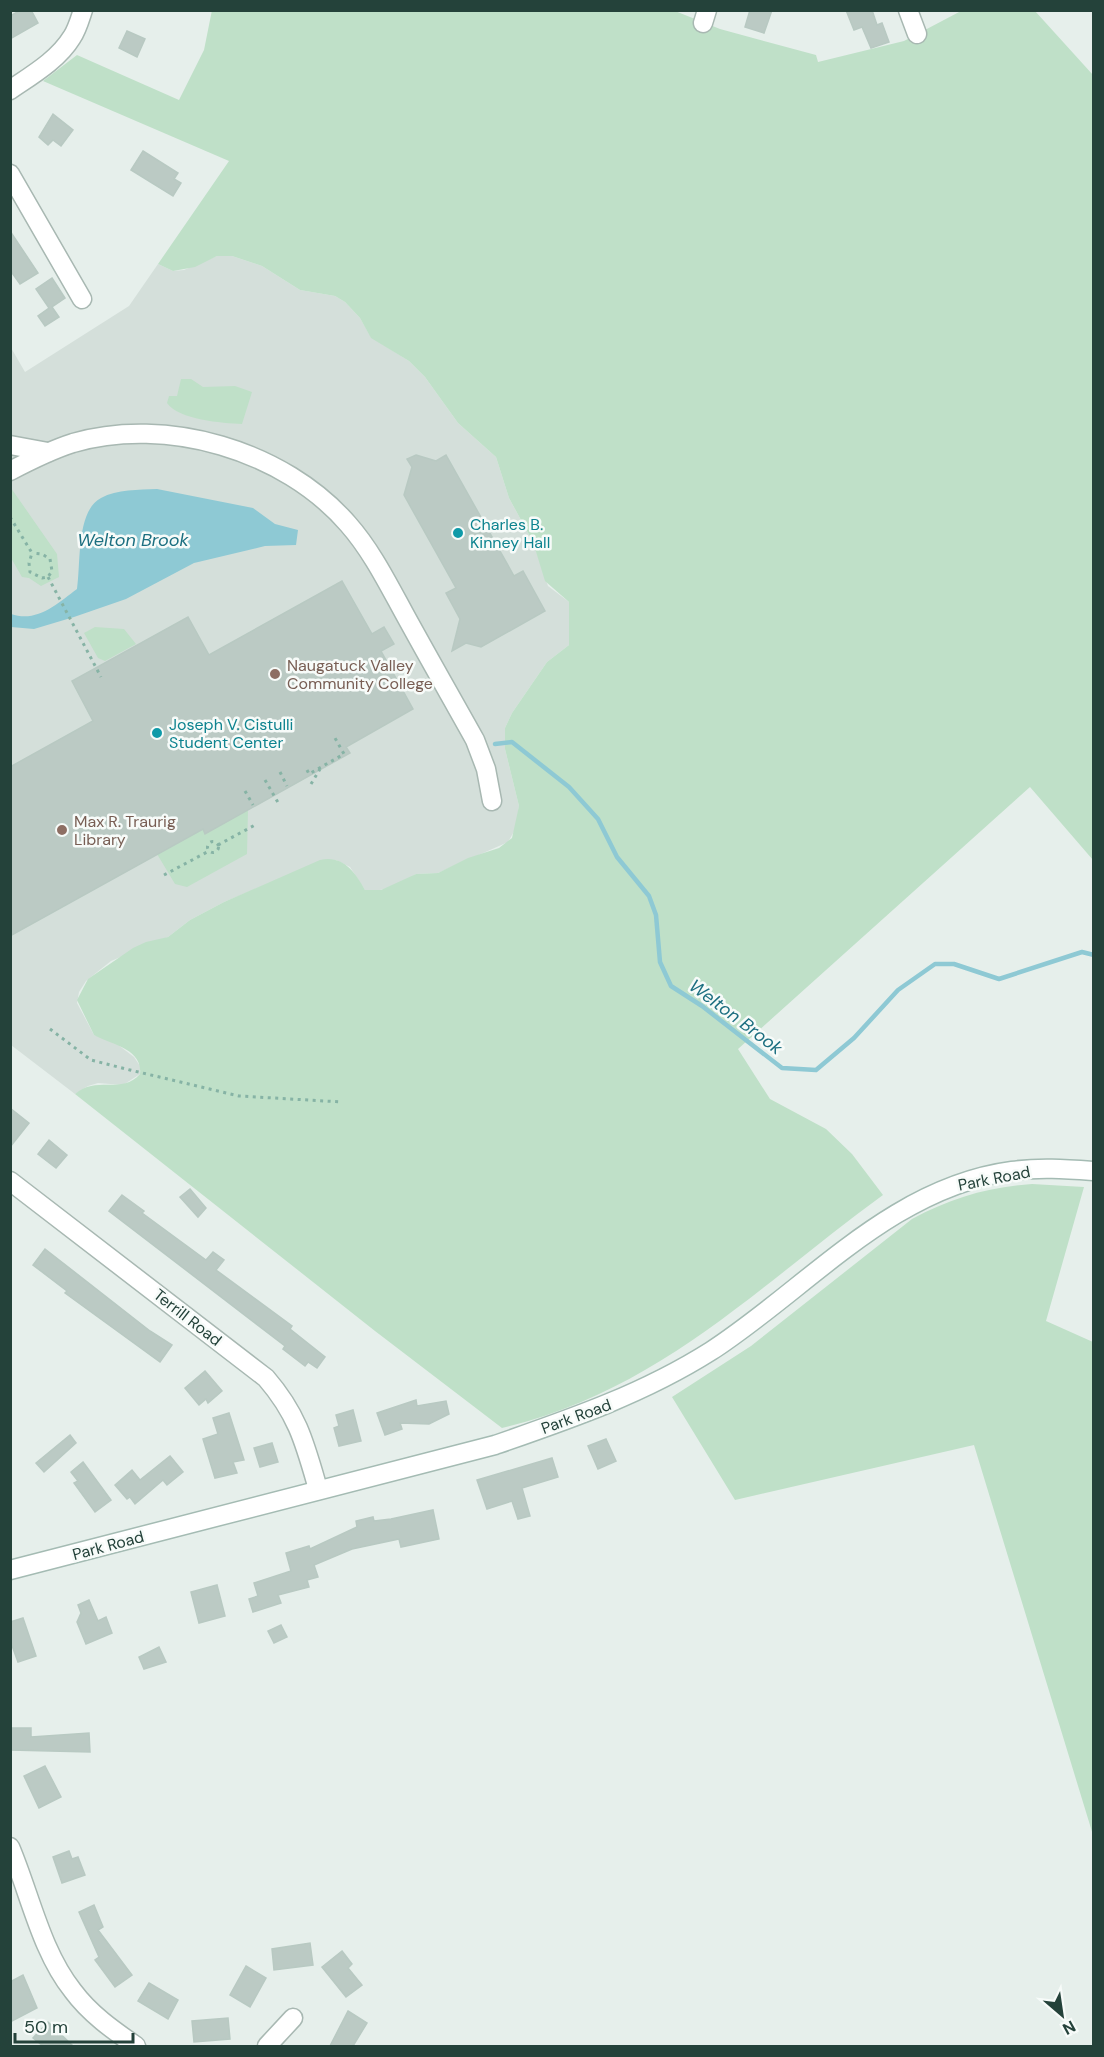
<svg xmlns="http://www.w3.org/2000/svg" width="1104" height="2057" viewBox="0 0 1104 2057" font-family="'DM Sans',sans-serif">
  <style>
    .built { fill: #d4dfda }
    .green { fill: #bfe0c8 }
    .water { fill: #8ec9d4 }
    .lines { fill: none; stroke-linecap: round; stroke-linejoin: round }
    .stream { stroke: #8ec9d4; stroke-width: 4.5 }
    .building { fill: #bbcac4; stroke: #b8c9c2; stroke-width: 1.5 }
    .minor-casing { stroke: #a8b8b2; stroke-width: 21 }
    .secondary-casing { stroke: #a4bbb3; stroke-width: 21 }
    .path { stroke: #86b3a5; stroke-width: 3; stroke-dasharray: 3 4.5; stroke-linecap: butt }
    .minor { stroke: #fff; stroke-width: 18 }
    .secondary { stroke: #fff; stroke-width: 18 }
    .culture-dot { fill: #0f9aa8; stroke: #f7fbf9; stroke-width: 2 }
    .education-dot { fill: #8d6e63; stroke: #f7fbf9; stroke-width: 2 }
    .labels { text-anchor: middle; stroke-width: 5; stroke-linejoin: round; paint-order: stroke }
    .culture-label { font-size: 16px; fill: #0d838f; stroke: #f7fbf9; text-anchor: start }
    .education-label { font-size: 16px; fill: #785e54; stroke: #f7fbf9; text-anchor: start }
    .street-label { font-size: 16px; fill: #24423a; stroke: #f7fbf9 }
    .water-label { font-size: 18px; font-style: italic; fill: #1c6f80; stroke: #f7fbf9 }
  </style>
  <rect width="100%" height="100%" fill="#e6efeb"/>
  <path class="built" d="M 217,256 L 232,256 L 262,266 L 300,290 L 335,296 L 345,302 L 360,318 L 371,337 L 409,361 L 425,377 L 458,423 L 496,457 L 509,498 L 533,542 L 548,586 L 569,602 L 570,640 L 569,645 L 547,662 L 512,713 L 505,728 L 505,749 L 519,806 L 516,828 L 508,842 L 438,873 L 416,874 L 392,887 L 376,891 L 365,890 L 350,867 L 336,860 L 291,874 L 224,902 L 190,920 L 168,937 L 111,961 L 86,981 L 79,992 L 77,1003 L 94,1035 L 113,1041 L 134,1057 L 140,1066 L 140,1074 L 123,1085 L 98,1083 L 88,1086 L 75,1094 L 11,1045 L 10,346 L 25,372 L 129,306 L 158,264 L 173,271 L 184,270 Z"/>
  <g class="green">
    <path d="M 212,10 L 675,11 L 720,29 L 816,55 L 818,62 L 904,41 L 961,11 L 1035,11 L 1093,75 L 1093,860 L 1030,787 L 738,1049 L 770,1099 L 826,1129 L 852,1154 L 883,1195 C 758,1286 659,1391 502,1428 L 375,1331 L 75,1094 C 97,1075 122,1095 140,1074 C 143,1048 109,1044 94,1035 L 77,1000 L 88,979 L 133,948 L 146,942 L 168,937 L 190,920 L 224,902 L 320,860 C 343,855 355,872 365,890 L 381,890 L 416,874 L 438,873 L 468,858 L 499,848 L 512,838 L 519,806 L 505,749 L 505,728 L 512,713 L 547,662 L 569,645 L 569,602 L 545,581 L 533,542 L 509,498 L 496,457 L 458,423 L 425,377 L 409,361 L 371,338 L 360,318 L 345,302 L 335,296 L 300,290 L 262,266 L 232,256 L 217,256 L 195,267 L 173,271 L 158,264 L 229,161 L 43,81 L 77,55 L 179,100 L 204,50 Z"/>
    <path d="M 181,379 L 191,379 L 203,387 L 235,386 L 252,392 L 242,424 C 222,423 179,420 167,403 L 169,396 L 177,396 Z"/>
    <path d="M 11,488 L 57,554 L 59,577 L 41,586 L 29,578 L 22,577 L 11,558 Z"/>
    <path d="M 95,627 L 124,629 L 136,644 L 105,661 L 98,658 L 84,633 Z"/>
    <path d="M 248,810 L 247,854 L 187,887 L 175,884 L 157,854 L 203,829 L 205,833 Z"/>
    <path d="M 1032,1184 L 1084,1187 L 1046,1321 L 1093,1342 L 1093,1835 L 974,1445 L 735,1500 L 672,1397 L 751,1346 L 912,1219 C 951,1198 988,1187 1032,1184 Z"/>
  </g>
  <path class="water" d="M 157,489 L 253,508 L 275,524 L 298,530 L 296,545 L 265,546 L 194,563 L 126,599 L 74,617 L 34,629 L 11,627 L 11,614 C 37,623 57,604 77,589 C 81,563 76,511 101,498 C 117,489 139,490 157,489 Z"/>
  <g class="lines">
    <path class="stream" d="M 495,744 L 512,742 L 569,787 L 598,819 L 617,857 L 649,896 L 656,915 L 660,962 L 671,986 L 702,1006 L 782,1068 L 816,1070 L 854,1038 L 898,990 L 935,964 L 954,964 L 999,979 L 1082,952 L 1094,955"/>
  </g>
  <g class="building">
    <path d="M 21,10 L 31,10 L 38,23 L 10,39 L 10,16 Z"/>
    <path d="M 750,10 L 772,10 L 764,33 L 745,27 Z"/>
    <path d="M 846,10 L 872,10 L 877,25 L 882,23 L 889,42 L 871,48 L 862,27 L 854,30 Z"/>
    <path d="M 127,31 L 145,39 L 137,57 L 119,48 Z"/>
    <path d="M 53,114 L 73,130 L 61,146 L 53,140 L 48,145 L 39,137 Z"/>
    <path d="M 143,151 L 178,173 L 174,179 L 181,183 L 173,196 L 131,170 Z"/>
    <path d="M 10,231 L 38,273 L 20,284 L 10,270 Z"/>
    <path d="M 52,278 L 65,298 L 52,307 L 59,317 L 45,326 L 38,316 L 49,308 L 36,289 Z"/>
    <path d="M 416,455 L 436,461 L 446,455 L 514,576 L 523,571 L 545,611 L 481,647 L 466,643 L 452,651 L 460,619 L 446,593 L 456,588 L 404,495 L 412,467 L 407,459 Z"/>
    <path d="M 342,581 L 372,634 L 384,627 L 394,644 L 381,651 L 413,709 L 346,747 L 350,753 L 205,834 L 203,829 L 10,936 L 10,767 L 93,721 L 72,681 L 188,617 L 209,655 Z"/>
    <path d="M 10,1108 L 29,1123 L 10,1147 Z"/>
    <path d="M 49,1140 L 67,1155 L 56,1168 L 38,1154 Z"/>
    <path d="M 190,1189 L 206,1208 L 198,1217 L 180,1197 Z"/>
    <path d="M 122,1195 L 144,1211 L 142,1213 L 206,1260 L 213,1252 L 224,1260 L 216,1270 L 292,1326 L 290,1329 L 325,1357 L 317,1368 L 308,1362 L 305,1366 L 283,1349 L 285,1346 L 109,1211 Z"/>
    <path d="M 45,1249 L 150,1331 L 172,1345 L 160,1362 L 65,1293 L 67,1291 L 33,1265 Z"/>
    <path d="M 205,1371 L 222,1391 L 208,1403 L 206,1399 L 199,1405 L 185,1388 Z"/>
    <path d="M 416,1400 L 417,1406 L 446,1401 L 449,1414 L 429,1424 L 400,1423 L 402,1429 L 385,1435 L 377,1413 Z"/>
    <path d="M 353,1410 L 361,1441 L 339,1446 L 334,1428 L 339,1426 L 336,1415 Z"/>
    <path d="M 229,1413 L 244,1460 L 233,1462 L 237,1473 L 215,1478 L 203,1439 L 218,1434 L 213,1418 Z"/>
    <path d="M 70,1435 L 76,1443 L 44,1472 L 36,1463 Z"/>
    <path d="M 606,1439 L 616,1461 L 598,1469 L 588,1446 Z"/>
    <path d="M 272,1443 L 278,1462 L 260,1467 L 254,1448 Z"/>
    <path d="M 170,1456 L 183,1472 L 167,1485 L 163,1480 L 135,1504 L 130,1497 L 127,1499 L 115,1485 L 132,1470 L 140,1480 Z"/>
    <path d="M 552,1458 L 558,1477 L 522,1488 L 530,1516 L 518,1519 L 512,1501 L 487,1509 L 477,1480 Z"/>
    <path d="M 83,1462 L 111,1500 L 95,1512 L 74,1483 L 78,1481 L 71,1472 Z"/>
    <path d="M 433,1510 L 439,1539 L 401,1547 L 399,1539 L 352,1549 L 314,1565 L 318,1577 L 307,1580 L 309,1587 L 278,1595 L 281,1603 L 253,1612 L 249,1599 L 258,1596 L 254,1583 L 291,1571 L 286,1553 L 309,1546 L 310,1549 L 357,1527 L 356,1521 L 373,1517 L 374,1521 L 391,1519 Z"/>
    <path d="M 217,1585 L 225,1616 L 199,1623 L 191,1592 Z"/>
    <path d="M 89,1600 L 98,1621 L 106,1617 L 112,1633 L 86,1644 L 77,1622 L 81,1613 L 78,1605 Z"/>
    <path d="M 23,1618 L 36,1656 L 18,1662 L 10,1640 L 10,1622 Z"/>
    <path d="M 281,1625 L 287,1637 L 274,1643 L 268,1631 Z"/>
    <path d="M 159,1647 L 166,1662 L 144,1669 L 139,1657 Z"/>
    <path d="M 10,1728 L 31,1728 L 31,1737 L 89,1733 L 90,1752 L 10,1750 Z"/>
    <path d="M 45,1766 L 61,1797 L 39,1808 L 24,1776 Z"/>
    <path d="M 69,1851 L 72,1859 L 78,1857 L 85,1875 L 62,1883 L 53,1857 Z"/>
    <path d="M 94,1905 L 103,1927 L 98,1930 L 132,1975 L 115,1987 L 95,1960 L 99,1957 L 79,1912 Z"/>
    <path d="M 310,1943 L 313,1965 L 274,1970 L 272,1949 Z"/>
    <path d="M 342,1951 L 352,1964 L 348,1968 L 362,1985 L 346,1997 L 322,1967 Z"/>
    <path d="M 246,1966 L 266,1978 L 250,2007 L 230,1995 Z"/>
    <path d="M 23,1975 L 37,2008 L 10,2022 L 10,1982 Z"/>
    <path d="M 149,1983 L 178,2000 L 168,2019 L 138,2001 Z"/>
    <path d="M 348,2011 L 367,2023 L 353,2046 L 330,2046 Z"/>
    <path d="M 228,2018 L 230,2039 L 194,2042 L 192,2021 Z"/>
    <path d="M 48,2022 L 73,2046 L 43,2046 L 33,2038 Z"/>
  </g>
  <g class="lines">
    <g class="minor-casing">
      <g id="minor">
        <path d="M 908,10 L 917,34"/>
        <path d="M 703,23 L 707,10"/>
        <path d="M 10,90 C 32,75 58,60 72,37 C 77,30 80,19 83,10"/>
        <path d="M 10,174 L 82,299"/>
        <path d="M 10,445 L 48,452"/>
        <path d="M 10,471 C 31,460 51,450 73,443 C 166,416 284,450 348,524 C 371,550 387,582 404,613 C 427,655 451,697 475,740 L 486,769 L 492,801"/>
        <path d="M 10,1181 L 266,1378 C 298,1415 305,1444 318,1489"/>
        <path d="M 10,1847 C 30,1894 41,1951 73,1991 C 90,2014 113,2030 136,2046"/>
        <path d="M 267,2046 L 293,2018"/>
      </g>
    </g>
    <g class="secondary-casing">
      <path id="secondary" d="M 10,1570 L 495,1445 C 570,1419 643,1394 711,1351 C 808,1288 891,1187 1012,1171 C 1039,1167 1066,1169 1094,1171"/>
    </g>
    <g class="path">
      <path d="M 10,517 L 32,553 L 29,563 L 30,572 L 42,578 L 48,577 L 52,571 L 50,559 L 42,554 L 32,553"/>
      <path d="M 48,577 L 101,677"/>
      <path d="M 307,770 L 309,774 L 344,754 L 335,738"/>
      <path d="M 280,772 L 287,786"/>
      <path d="M 265,780 L 280,806"/>
      <path d="M 311,784 L 320,769"/>
      <path d="M 245,791 L 253,805"/>
      <circle cx="213" cy="847" r="5.5"/>
      <path d="M 218,845 L 255,825"/>
      <path d="M 164,875 L 209,851"/>
      <path d="M 50,1029 L 91,1060 L 130,1070 L 239,1096 L 342,1102"/>
    </g>
    <use href="#minor" class="minor"/>
    <use href="#secondary" class="secondary"/>
  </g>
  <g class="culture-dot">
    <circle cx="458" cy="533" r="6"/>
    <circle cx="157" cy="733" r="6"/>
  </g>
  <g class="education-dot">
    <circle cx="275" cy="674" r="6"/>
    <circle cx="62" cy="830" r="6"/>
  </g>
  <g class="labels">
    <g class="culture-label">
      <text x="470" y="530">Charles B.<tspan x="470" dy="18">Kinney Hall</tspan></text>
      <text x="169" y="730">Joseph V. Cistulli<tspan x="169" dy="18">Student Center</tspan></text>
    </g>
    <g class="education-label">
      <text x="287" y="671">Naugatuck Valley<tspan x="287" dy="18">Community College</tspan></text>
      <text x="74" y="827">Max R. Traurig<tspan x="74" dy="18">Library</tspan></text>
    </g>
    <g class="street-label">
      <text transform="translate(994 1178) rotate(-11)" y="6">Park Road</text>
      <text transform="translate(188 1317) rotate(38)" y="6">Terrill Road</text>
      <text transform="translate(576 1416) rotate(-20)" y="6">Park Road</text>
      <text transform="translate(108 1545) rotate(-15)" y="6">Park Road</text>
    </g>
    <g class="water-label">
      <text x="133" y="546">Welton Brook</text>
      <text transform="translate(736 1017) rotate(37)" y="6">Welton Brook</text>
    </g>
  </g>
  <rect width="1104" height="2057" fill="none" stroke="#24423a" stroke-width="24"/>
  <g transform="translate(1062 2015) rotate(151)" stroke="#f7fbf9" stroke-width="4.5" paint-order="stroke">
  <path d="M0-4.5L10 22L0 15L-10 22Z" fill="#24423a"/>
  <text y="-9" font-size="16" font-weight="bold" text-anchor="middle" fill="#24423a">N</text>
  </g>
  <path d="M15 2033v9h118v-9" fill="none" stroke="#24423a" stroke-width="3"/>
  <text x="24" y="2033" font-size="18" fill="#24423a" stroke="#f7fbf9" stroke-width="4.5" paint-order="stroke">50 m</text>
</svg>
